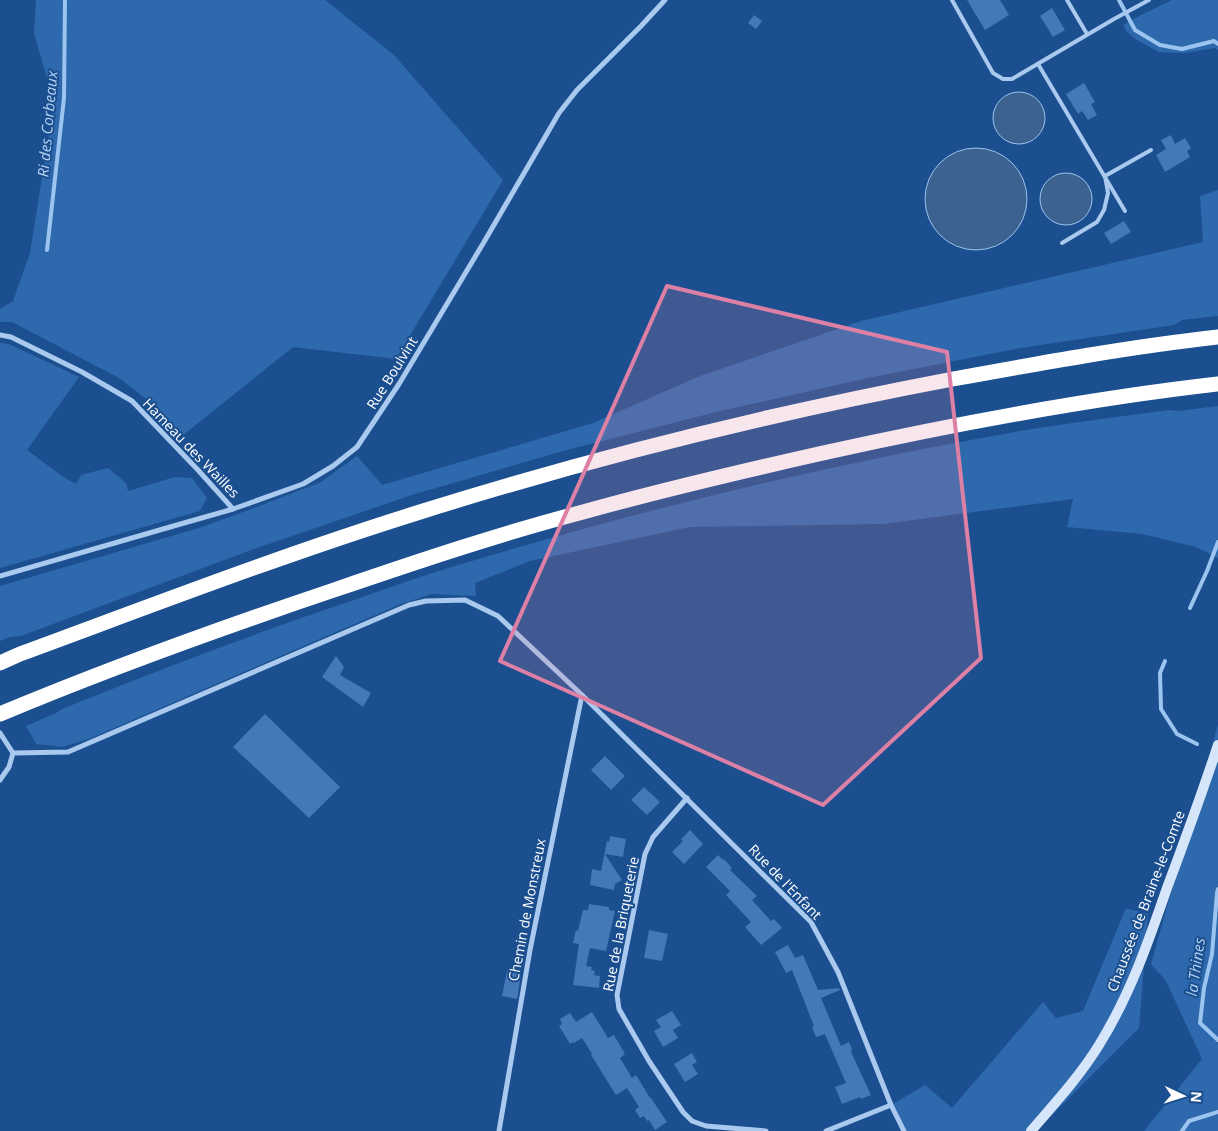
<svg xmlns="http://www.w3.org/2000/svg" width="1218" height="1131" viewBox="0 0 1218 1131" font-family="'Open Sans',sans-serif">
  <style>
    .green { fill: #2e69ad }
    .water { fill: #3c6290; stroke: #9cc4f0 }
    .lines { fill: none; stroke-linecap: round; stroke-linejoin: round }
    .stream { stroke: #9cc4f0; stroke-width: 4 }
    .building { fill: #4478b7 }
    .service { stroke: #a9c9ee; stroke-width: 4 }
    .minor { stroke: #a9c9ee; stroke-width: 5 }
    .secondary { stroke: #d6e6fa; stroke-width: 10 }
    .motorway { stroke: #fff; stroke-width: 15 }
    .marked { fill: #dd80a5; fill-opacity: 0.2; stroke: #dd80a5; stroke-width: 4; stroke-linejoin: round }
    .labels { text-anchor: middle; stroke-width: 4; stroke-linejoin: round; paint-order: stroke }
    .street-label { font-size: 14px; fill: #fff; stroke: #1b4f8f }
    .water-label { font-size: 15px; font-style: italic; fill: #b5d3f5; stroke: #1b4f8f }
  </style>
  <rect width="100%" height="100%" fill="#1b4f8f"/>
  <g class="green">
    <path d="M 36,0 L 325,0 L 394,55 L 503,180 L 396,359 L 293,347 L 182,436 L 154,405 L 119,378 L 12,322 L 0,322 L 0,309 L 13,301 L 30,253 L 54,102 L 34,34 Z"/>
    <path d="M 1172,0 L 1218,0 L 1218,50 L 1215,48 L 1184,53 L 1159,52 L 1137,40 L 1127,32 L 1123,25 L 1141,15 Z"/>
    <path d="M 1218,190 L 1218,316 L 1182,320 L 1174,325 L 1021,348 L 868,378 L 716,412 L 563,451 L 412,495 L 257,548 L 21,636 L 10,637 L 0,641 L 0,586 L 199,528 L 254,508 L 321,482 L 357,456 L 382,485 L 593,423 L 700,376 L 861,321 L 1203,242 L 1200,196 Z"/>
    <path d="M 0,343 L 9,344 L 79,377 L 27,450 L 62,476 L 76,484 L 81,475 L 108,468 L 126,483 L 128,491 L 175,477 L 192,478 L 207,498 L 200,511 L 0,568 Z"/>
    <path d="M 1218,406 L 1218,558 L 1196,547 L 1142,534 L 1067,527 L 1073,499 L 883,524 L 690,527 L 530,561 L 475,583 L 476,596 L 432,594 L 401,604 L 89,739 L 62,747 L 36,744 L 26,726 L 56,713 L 62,709 C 158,670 255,633 354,600 C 383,590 412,579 442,570 C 635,511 832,463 1032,429 C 1077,422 1123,416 1169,410 L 1178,411 Z"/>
    <path d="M 1218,724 L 1218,1131 L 1144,1131 L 1202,1059 L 1166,981 L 1151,964 Z"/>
    <path d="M 1126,908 L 1148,914 L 1139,1028 L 1036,1131 L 904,1131 L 891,1105 L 925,1085 L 952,1108 L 1043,1002 L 1056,1018 L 1083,1011 Z"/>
  </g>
  <g class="water">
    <circle cx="1019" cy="118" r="26"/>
    <circle cx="976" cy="199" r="51"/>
    <circle cx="1066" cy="199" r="26"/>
  </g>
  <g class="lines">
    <g class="stream">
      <path d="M 1119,0 L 1135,30 L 1160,45 L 1182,49 L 1214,41 L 1218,44"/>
      <path d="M 47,250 L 64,98 L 65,0"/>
      <path d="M 1190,608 L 1207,571 L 1218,542"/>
      <path d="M 1165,661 L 1160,673 L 1161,709 L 1177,734 L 1197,744"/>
      <path d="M 1218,889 L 1217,893 L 1212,954 L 1204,988 L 1200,1023 L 1218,1040"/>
      <path d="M 1182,1131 L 1189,1121 L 1218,1112"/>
    </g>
  </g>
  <g class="building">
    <path d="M 967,0 L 1000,0 L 1009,15 L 985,30 Z"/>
    <path d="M 1052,8 L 1065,30 L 1053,37 L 1040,16 Z"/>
    <path d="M 754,15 L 762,21 L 756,29 L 748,23 Z"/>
    <path d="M 1084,83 L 1095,102 L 1091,104 L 1097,115 L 1088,120 L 1082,111 L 1078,114 L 1066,94 Z"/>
    <path d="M 1171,135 L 1175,144 L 1185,138 L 1191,148 L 1187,151 L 1190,157 L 1165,172 L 1156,155 L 1166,149 L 1161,140 Z"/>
    <path d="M 1124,221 L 1131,232 L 1111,244 L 1104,233 Z"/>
    <path d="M 336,656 L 344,667 L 340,675 L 371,693 L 363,707 L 322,677 Z"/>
    <path d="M 265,714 L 340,787 L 309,818 L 233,747 Z"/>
    <path d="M 605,756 L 625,776 L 611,790 L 591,770 Z"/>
    <path d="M 644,787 L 660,802 L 647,815 L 631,800 Z"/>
    <path d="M 690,830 L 703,844 L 684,864 L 672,852 L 683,841 L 681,839 Z"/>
    <path d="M 610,836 L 626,839 L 623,857 L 605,854 L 622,880 L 615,884 L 614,890 L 590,885 L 592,869 L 601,871 L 607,841 L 609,842 Z"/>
    <path d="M 718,855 L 723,860 L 724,859 L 732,868 L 730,870 L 757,896 L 752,900 L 771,921 L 774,919 L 782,928 L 761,945 L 745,927 L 751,922 L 726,895 L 730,891 L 706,867 Z"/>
    <path d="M 589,904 L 609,907 L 609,910 L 615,911 L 606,951 L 590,948 L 586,966 L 592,967 L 591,970 L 595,971 L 594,975 L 600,976 L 599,988 L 573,985 L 579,944 L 573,943 L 576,930 L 578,931 L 583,910 L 588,910 Z"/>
    <path d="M 649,930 L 668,934 L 662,961 L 644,958 Z"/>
    <path d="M 788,945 L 795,958 L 803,955 L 818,990 L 839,988 L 840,990 L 821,998 L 841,1046 L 849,1042 L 852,1049 L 851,1052 L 871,1095 L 861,1099 L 860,1097 L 842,1104 L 835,1087 L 846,1083 L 825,1034 L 816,1037 L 812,1027 L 814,1026 L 792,970 L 786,973 L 775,952 Z"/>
    <path d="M 507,971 L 521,974 L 517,999 L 502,996 Z"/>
    <path d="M 672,1011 L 681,1025 L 673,1030 L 678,1038 L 663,1047 L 654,1031 L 661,1027 L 656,1020 Z"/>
    <path d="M 592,1012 L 608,1038 L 614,1035 L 625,1054 L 620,1058 L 632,1078 L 636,1075 L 650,1098 L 651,1098 L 667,1122 L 655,1130 L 649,1120 L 647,1121 L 644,1116 L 640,1118 L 635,1110 L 639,1107 L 627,1088 L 616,1095 L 591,1055 L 592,1054 L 582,1038 L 574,1043 L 573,1042 L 570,1044 L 559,1026 L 562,1024 L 560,1019 L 570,1013 L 576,1022 Z"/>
    <path d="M 692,1053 L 697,1062 L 692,1065 L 698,1074 L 685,1082 L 674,1064 Z"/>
  </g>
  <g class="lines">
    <g class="service">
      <path d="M 952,0 L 993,73 L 1003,79 L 1012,79 L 1114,19 L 1149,0"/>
      <path d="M 1067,0 L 1087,34"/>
      <path d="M 1038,64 L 1125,211"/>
      <path d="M 1062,243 L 1097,222 L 1104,210 L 1108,193 L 1105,176 L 1151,150"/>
    </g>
    <g class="minor">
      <path d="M 0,335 L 11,337 L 82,372 L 132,401 L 198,470 L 233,509"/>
      <path d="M 0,576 L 177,525 L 233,509 L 303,484 L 333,466 L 357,447 L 399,384 L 484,242 L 559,113 L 577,90 L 641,26 L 665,0"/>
      <path d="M 0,733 L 13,753"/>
      <path d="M 13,753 L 68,752 L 409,605 L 426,601 L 465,600 L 498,616 L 582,695 L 811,922 L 838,972 L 891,1105 L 904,1131"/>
      <path d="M 0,780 L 9,767 L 13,753"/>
      <path d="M 687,798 L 653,837 L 645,854 L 617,995 L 619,1009 L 649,1061 L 683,1112 L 692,1121 L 706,1126 L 766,1131"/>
      <path d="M 499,1131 L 530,950 L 582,695"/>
      <path d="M 826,1131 L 891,1105"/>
    </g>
    <path class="secondary" d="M 1031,1131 C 1055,1103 1080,1076 1099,1045 C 1130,995 1148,943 1167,888 C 1185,840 1202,793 1218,745"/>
    <g class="motorway">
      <path d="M 0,663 L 20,654 C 153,605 285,554 420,512 C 595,457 773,413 953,379 C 1041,363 1129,347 1218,337"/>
      <path d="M 0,714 C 110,668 221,628 334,590 C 416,562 499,534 583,512 C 662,490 743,471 823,453 C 954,424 1086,399 1218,384"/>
    </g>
  </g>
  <path class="marked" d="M 667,286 L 947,352 L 981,658 L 823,805 L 500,661 Z"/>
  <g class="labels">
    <g class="street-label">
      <text transform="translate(392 373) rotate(-58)" y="5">Rue Boulvint</text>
      <text transform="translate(191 448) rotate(46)" y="5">Hameau des Wailles</text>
      <text transform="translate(785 882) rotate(46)" y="5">Rue de l'Enfant</text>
      <text transform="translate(1146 901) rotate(-69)" y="5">Chaussée de Braine-le-Comte</text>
      <text transform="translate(527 910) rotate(-79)" y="5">Chemin de Monstreux</text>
      <text transform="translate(621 924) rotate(-79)" y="5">Rue de la Briqueterie</text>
    </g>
    <g class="water-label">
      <text transform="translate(48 124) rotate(-85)" y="5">Ri des Corbeaux</text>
      <text transform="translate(1196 967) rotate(-82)" y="5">la Thines</text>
    </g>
  </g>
  <g transform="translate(1183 1096) rotate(94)" stroke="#1b4f8f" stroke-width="4" paint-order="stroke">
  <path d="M0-4L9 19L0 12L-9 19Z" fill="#ffffff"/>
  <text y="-8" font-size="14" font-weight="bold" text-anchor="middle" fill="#ffffff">N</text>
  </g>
</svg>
